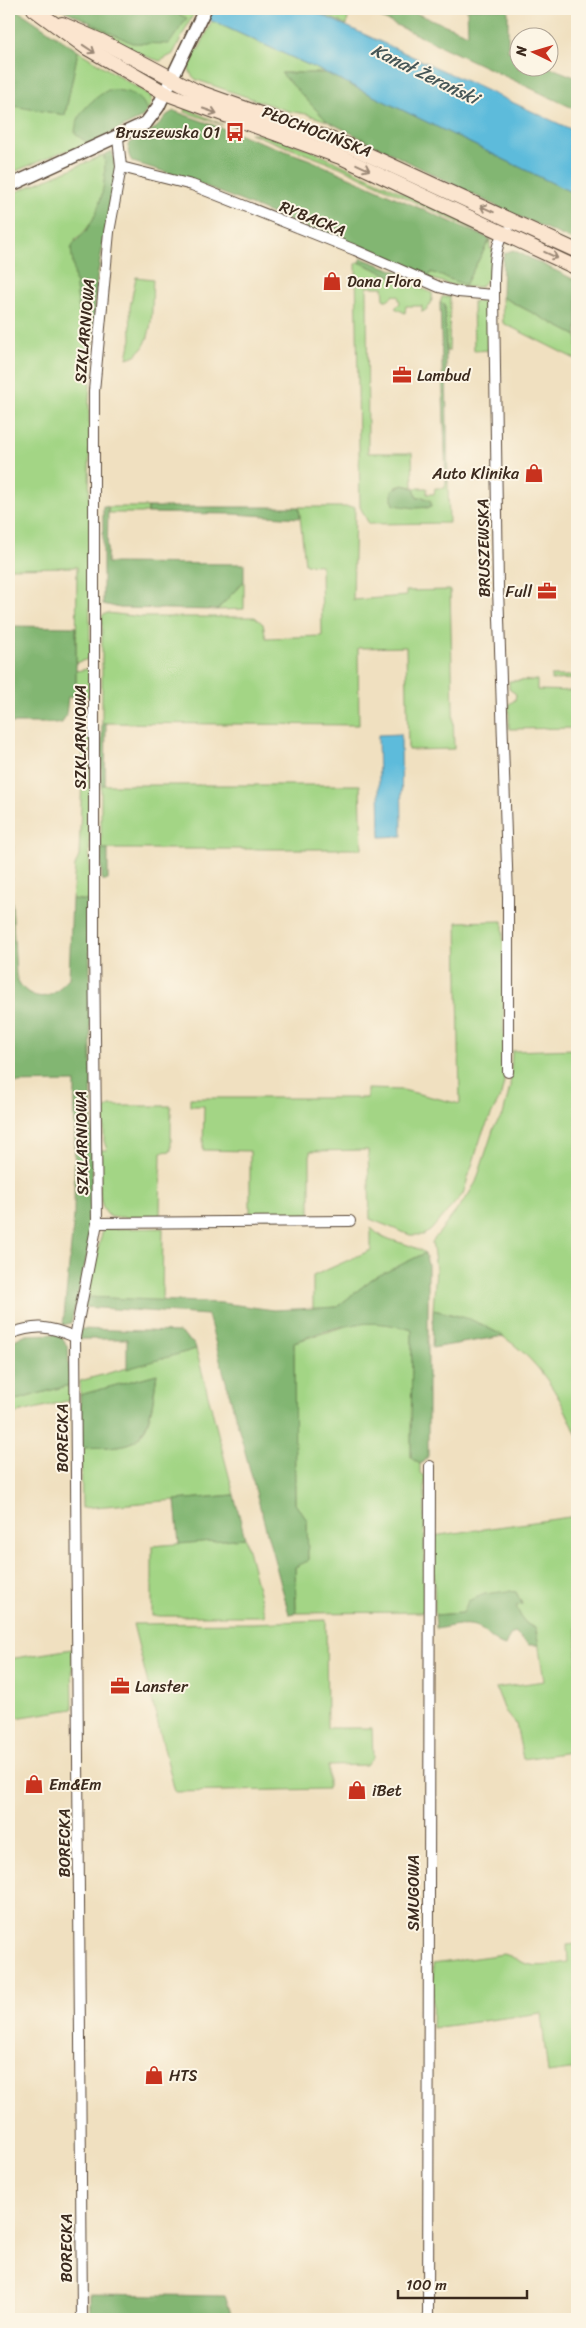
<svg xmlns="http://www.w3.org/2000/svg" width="586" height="2328" viewBox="0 0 586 2328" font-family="Sriracha,sans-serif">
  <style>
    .green { fill: #a3d585; stroke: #6f8052 }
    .forest { fill: #82b672; stroke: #5e7048 }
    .water { fill: #5dbbdb; stroke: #4c727c }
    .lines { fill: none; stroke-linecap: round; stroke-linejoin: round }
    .minor-casing { stroke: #564536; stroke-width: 12 }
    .tertiary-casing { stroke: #564536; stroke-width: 15 }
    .secondary-casing { stroke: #564536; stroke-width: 16 }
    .minor { stroke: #fff; stroke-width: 10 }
    .tertiary { stroke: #fff; stroke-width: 12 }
    .secondary { stroke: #fbe5cf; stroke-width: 14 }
    .oneway { stroke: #9b8876 }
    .labels { text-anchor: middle; stroke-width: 4; stroke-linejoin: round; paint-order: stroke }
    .street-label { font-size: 16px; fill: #3b2a1e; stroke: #fcf5e5 }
    .poi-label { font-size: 16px; fill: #3b2a1e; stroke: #fcf5e5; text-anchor: start }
    .water-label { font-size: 18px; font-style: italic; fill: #455657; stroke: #fcf5e5 }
  </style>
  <rect width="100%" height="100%" fill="#fcf5e5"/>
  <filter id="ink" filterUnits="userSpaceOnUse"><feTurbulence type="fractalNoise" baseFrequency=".02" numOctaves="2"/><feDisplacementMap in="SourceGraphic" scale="10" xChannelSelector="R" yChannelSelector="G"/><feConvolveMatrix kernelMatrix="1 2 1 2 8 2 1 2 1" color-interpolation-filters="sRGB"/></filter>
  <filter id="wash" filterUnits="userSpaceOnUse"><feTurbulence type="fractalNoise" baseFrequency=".0096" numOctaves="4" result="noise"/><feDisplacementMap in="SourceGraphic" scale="20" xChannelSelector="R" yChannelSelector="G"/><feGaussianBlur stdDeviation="1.12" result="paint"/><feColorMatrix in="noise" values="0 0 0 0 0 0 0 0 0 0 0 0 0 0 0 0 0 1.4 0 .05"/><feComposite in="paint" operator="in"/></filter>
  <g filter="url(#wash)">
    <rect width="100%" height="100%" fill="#f0e0c0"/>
    <g class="green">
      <path d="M 169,9 L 185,9 L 194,13 L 173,54 L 160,61 L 142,55 L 90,27 L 90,22 L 132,43 L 186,19 Z"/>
      <path d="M 311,9 L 349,9 L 347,25 Z"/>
      <path d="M 212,21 L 326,73 L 282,73 L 327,121 L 306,114 L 288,111 L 197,80 C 185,72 189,62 194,50 L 199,49 Z"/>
      <path d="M 78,51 L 151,96 L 151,103 L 147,112 L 89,144 L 59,153 L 9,174 L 9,136 L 13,105 L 65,115 Z"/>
      <path d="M 186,108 L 223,125 L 185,112 Z"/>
      <path d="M 250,133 L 267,135 L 310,150 L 490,233 L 492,238 L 340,167 Z"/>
      <path d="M 104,155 C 108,184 100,222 75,240 L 81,327 L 94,329 L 89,400 L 90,655 L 88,659 L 76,663 L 77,567 L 9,568 L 11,194 Z"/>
      <path d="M 490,239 L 490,249 L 493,249 L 489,277 L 480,287 L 460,287 L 428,278 L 431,272 L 465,285 Z"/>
      <path d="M 359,262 L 432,293 C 433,301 430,309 422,312 L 422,306 L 406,306 L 405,313 L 395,308 L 400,303 L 398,296 L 394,295 L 387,300 L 384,300 L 383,287 L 367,287 L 368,453 L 412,453 L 413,487 L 403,485 L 396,487 L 406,506 L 428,508 L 427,500 L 423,497 L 416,498 L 414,488 L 427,488 L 427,494 L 434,494 L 435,488 L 445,488 L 446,482 L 448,483 L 449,523 L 369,524 L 360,507 L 356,264 Z"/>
      <path d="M 136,277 L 153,279 C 151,304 157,352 127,358 L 131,339 L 130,307 Z"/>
      <path d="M 442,297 L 450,297 L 449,351 L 446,351 L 445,304 L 440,303 Z"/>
      <path d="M 502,297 L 577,336 L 577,360 L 503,323 Z"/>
      <path d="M 473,301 L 486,302 L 488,311 L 491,312 L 491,350 L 474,351 Z"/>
      <rect x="108" y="507" width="40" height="6"/>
      <path d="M 299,507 L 355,507 L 353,600 L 406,596 L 406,591 L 450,590 L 454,749 L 408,750 L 406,647 L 358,648 L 359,725 L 102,723 L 102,616 L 107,613 L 142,617 L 255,617 L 263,624 L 266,638 L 322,636 L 321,565 L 305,564 Z"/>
      <path d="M 244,581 L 244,609 L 217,610 Z"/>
      <path d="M 87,669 L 90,671 L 90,696 L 76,697 L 76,671 Z"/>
      <path d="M 551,676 L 577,676 L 577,679 L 551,680 Z"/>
      <path d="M 537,680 L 537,690 L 577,691 L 577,728 L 509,729 L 509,704 L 515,700 L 516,694 L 509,689 L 509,681 Z"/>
      <path d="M 84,725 L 91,725 L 89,901 L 72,899 L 75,866 L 79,856 Z"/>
      <path d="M 101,785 L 360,785 L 362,849 L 101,849 Z"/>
      <path d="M 503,921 L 504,1082 L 501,1095 L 482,1134 L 463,1194 L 430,1231 L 423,1235 L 410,1235 L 370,1219 L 368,1150 L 310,1151 L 310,1218 L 250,1217 L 250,1151 L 203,1150 L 204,1106 L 190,1106 L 190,1098 L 367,1098 L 367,1089 L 403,1090 L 460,1104 L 457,922 Z"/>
      <path d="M 577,1049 L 577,1436 C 549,1367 508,1323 433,1310 L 436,1269 L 432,1242 L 467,1197 L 476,1182 L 494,1127 L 503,1115 L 510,1087 L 512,1051 Z"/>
      <path d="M 110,1106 L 171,1106 L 171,1151 L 161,1152 L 160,1218 L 111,1217 C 94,1209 101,1167 101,1150 L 107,1150 L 104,1141 L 104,1111 Z"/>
      <path d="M 163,1228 L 162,1301 L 86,1297 L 103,1229 Z"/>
      <path d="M 371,1228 C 385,1243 408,1241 425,1253 L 372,1279 L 337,1307 L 313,1309 L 313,1276 L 371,1250 Z"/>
      <path d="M 360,1322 L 390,1323 L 412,1330 L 411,1458 L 420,1464 L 420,1473 L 425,1477 L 424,1612 L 296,1613 L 295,1567 L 308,1560 L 307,1520 L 295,1504 L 294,1342 Z"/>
      <path d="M 196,1349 L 234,1495 L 82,1508 L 81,1448 C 96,1447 114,1448 128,1444 C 153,1437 153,1394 157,1374 L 80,1395 L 80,1381 Z"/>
      <path d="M 70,1385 L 71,1400 L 9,1415 L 9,1402 Z"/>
      <path d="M 577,1516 L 577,1751 L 523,1759 L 516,1724 L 505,1711 L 496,1688 L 544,1681 L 536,1628 C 523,1624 521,1617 516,1606 L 522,1604 L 516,1592 L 508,1591 L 464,1613 L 435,1615 L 433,1536 Z"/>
      <path d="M 245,1538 L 265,1616 L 152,1616 L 152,1546 Z"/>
      <path d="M 326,1620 L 327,1728 L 372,1728 L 373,1758 L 366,1765 L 328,1766 L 328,1789 L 175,1792 L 133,1624 L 253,1623 Z"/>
      <path d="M 72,1649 L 73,1709 L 9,1719 L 9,1659 Z"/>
      <path d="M 577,1944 L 577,2069 L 548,2073 L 541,2013 L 432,2028 L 433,1964 L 504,1954 C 513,1956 519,1962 527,1964 C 540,1968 555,1964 568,1962 L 567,1945 Z"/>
    </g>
    <g class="forest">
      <path d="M 9,9 L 16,9 L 78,51 L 65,115 L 13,106 L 9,136 Z"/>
      <path d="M 62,9 L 169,9 L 187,18 L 169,44 L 132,43 Z"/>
      <path d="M 362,9 L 405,9 L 468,34 L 467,9 L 508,9 L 508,51 L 518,55 L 518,68 L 549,67 L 577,78 L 577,110 Z"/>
      <path d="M 281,73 L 326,73 L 577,195 L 577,242 L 504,210 L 327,121 Z"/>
      <path d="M 108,90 C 125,90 143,93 147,112 L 141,118 L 89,144 L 75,134 C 75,114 91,100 108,90 Z"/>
      <path d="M 174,111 L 308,159 L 490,239 L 465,285 L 431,272 L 428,278 L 188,179 L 133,162 C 128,157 127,149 130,143 L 157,127 L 167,115 Z"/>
      <path d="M 112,151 L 116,172 L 97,278 L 94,329 L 81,327 L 71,249 C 75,240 80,238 86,231 C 101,210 107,180 104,155 Z"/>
      <path d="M 513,250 L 577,281 L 577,336 L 502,297 L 503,259 L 505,253 Z"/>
      <path d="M 361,258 L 401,273 L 413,283 L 412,285 L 359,262 Z"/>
      <path d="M 440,303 L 445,304 L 448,483 L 446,482 Z"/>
      <path d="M 403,485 L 414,488 L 417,498 L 423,497 L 431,501 L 431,507 L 415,508 L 394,505 L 392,499 L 392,490 Z"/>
      <path d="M 103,506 L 108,507 L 107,563 L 244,564 L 244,581 L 217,610 L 120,608 L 103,604 Z"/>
      <path d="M 148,507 L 299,507 L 300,518 L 233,514 L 148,513 Z"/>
      <path d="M 9,626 L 76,627 L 76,697 L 68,697 L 66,715 L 62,723 L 9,723 Z"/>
      <path d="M 102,723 L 106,723 L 105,785 L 101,785 Z"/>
      <path d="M 9,833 L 11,834 L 13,847 L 11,884 L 16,975 C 21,994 42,1004 58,990 C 62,986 65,981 69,978 L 72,899 L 89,901 L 93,1216 L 90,1243 L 71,1323 L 63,1325 L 74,1216 L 75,1082 L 9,1083 Z"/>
      <path d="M 101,849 L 108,849 L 108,880 L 102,880 Z"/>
      <path d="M 425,1253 L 428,1265 L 428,1456 L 424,1462 L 420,1464 L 411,1458 L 412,1330 C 366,1316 338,1326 294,1342 L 295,1504 L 307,1520 L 308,1561 L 295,1567 L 296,1613 L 289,1614 L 208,1315 L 83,1307 L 86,1297 L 222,1303 L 274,1310 L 337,1307 L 372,1279 Z"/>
      <path d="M 433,1310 L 470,1319 L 504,1336 L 432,1348 Z"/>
      <path d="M 80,1329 L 179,1332 L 195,1345 L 196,1349 L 127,1369 L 127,1339 L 79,1339 Z"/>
      <path d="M 59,1334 L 68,1347 L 70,1385 L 9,1402 L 9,1343 L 24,1335 Z"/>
      <path d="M 157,1374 C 153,1393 152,1437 128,1444 C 114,1448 96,1447 81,1448 L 80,1395 Z"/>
      <path d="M 234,1495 L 245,1538 L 179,1544 L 175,1500 Z"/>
      <path d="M 508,1591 L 516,1592 L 522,1604 L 516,1606 C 521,1617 523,1624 535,1628 L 539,1645 L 529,1645 L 515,1633 L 510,1635 L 505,1646 C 494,1643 490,1635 482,1630 C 470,1620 450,1627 436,1629 L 435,1615 L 463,1613 L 468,1601 L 485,1594 Z"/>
      <path d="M 90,2294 L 225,2296 L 233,2319 L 90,2319 Z"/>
    </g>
    <g class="water">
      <path d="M 186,9 L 309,9 L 577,132 L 577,195 L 326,73 Z"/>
      <path d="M 401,734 L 402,836 L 380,837 L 378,735 Z"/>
    </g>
  </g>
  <g filter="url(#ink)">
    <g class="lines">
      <g class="minor-casing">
        <g id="minor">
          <path d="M 121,167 L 192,185 L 355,250 L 439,287 L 458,292 L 494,295"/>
          <path d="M 508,231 L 503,233 C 493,252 494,274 494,295 L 498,587 L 508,898 L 508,1072"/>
          <path d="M 97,1223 L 350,1221"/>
          <path d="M 9,1334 C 37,1324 48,1326 75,1337"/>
          <path d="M 82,2319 L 75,1337 L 97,1223 L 94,945 L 94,391 L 109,232 L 121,167 L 118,138"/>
          <path d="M 428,2319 L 430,1466"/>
        </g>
      </g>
      <g class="tertiary-casing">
        <path id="tertiary" d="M 9,186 L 146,123 L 158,107 L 205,9"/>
      </g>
      <g class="secondary-casing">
        <g id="secondary">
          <path d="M 34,9 L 87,48 L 165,93 L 343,158 L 577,268"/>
          <path d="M 62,24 L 101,41 L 196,91 L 347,145 L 577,251"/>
        </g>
      </g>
      <use href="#minor" class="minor"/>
      <use href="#tertiary" class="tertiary"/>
      <use href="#secondary" class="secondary"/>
    </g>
    <defs><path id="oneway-shaft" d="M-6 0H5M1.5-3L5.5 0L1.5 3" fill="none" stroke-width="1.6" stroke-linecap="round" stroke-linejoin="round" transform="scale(1.25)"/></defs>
    <g class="oneway">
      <use href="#oneway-shaft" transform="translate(89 49) rotate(34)"/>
      <use href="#oneway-shaft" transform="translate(210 111) rotate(19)"/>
      <use href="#oneway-shaft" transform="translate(363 167) rotate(25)"/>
      <use href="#oneway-shaft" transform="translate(487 209) rotate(-155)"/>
      <use href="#oneway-shaft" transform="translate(551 255) rotate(25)"/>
    </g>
  </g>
  <defs>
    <g id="bus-bare" transform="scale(1.5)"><path d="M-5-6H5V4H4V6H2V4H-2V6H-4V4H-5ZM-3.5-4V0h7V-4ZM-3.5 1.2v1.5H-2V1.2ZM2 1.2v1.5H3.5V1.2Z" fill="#c8321e" stroke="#fcf5e5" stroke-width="2.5" paint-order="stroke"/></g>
    <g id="shop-bare" transform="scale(1.5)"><path d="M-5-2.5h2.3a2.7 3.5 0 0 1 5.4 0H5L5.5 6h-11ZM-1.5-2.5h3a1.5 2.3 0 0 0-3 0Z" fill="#c8321e" stroke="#fcf5e5" stroke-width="2.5" paint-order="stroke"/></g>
    <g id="office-bare" transform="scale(1.5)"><path d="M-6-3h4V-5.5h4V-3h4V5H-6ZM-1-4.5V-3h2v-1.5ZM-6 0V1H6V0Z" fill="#c8321e" stroke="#fcf5e5" stroke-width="2.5" paint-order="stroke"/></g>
  </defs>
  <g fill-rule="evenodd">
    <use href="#bus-bare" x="235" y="132"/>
    <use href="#shop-bare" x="332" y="281"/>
    <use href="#office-bare" x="402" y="375"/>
    <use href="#shop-bare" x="534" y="473"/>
    <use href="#office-bare" x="547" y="591"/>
    <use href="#office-bare" x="120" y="1686"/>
    <use href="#shop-bare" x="34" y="1784"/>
    <use href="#shop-bare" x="357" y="1790"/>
    <use href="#shop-bare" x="154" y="2075"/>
  </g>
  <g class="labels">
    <g class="street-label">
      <text transform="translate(317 131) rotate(21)" y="6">PŁOCHOCIŃSKA</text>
      <text transform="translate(313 218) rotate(22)" y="6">RYBACKA</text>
      <text transform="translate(84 331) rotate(-85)" y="6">SZKLARNIOWA</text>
      <text transform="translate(483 548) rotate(-91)" y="6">BRUSZEWSKA</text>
      <text transform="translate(80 737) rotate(-90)" y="6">SZKLARNIOWA</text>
      <text transform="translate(81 1143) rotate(-91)" y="6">SZKLARNIOWA</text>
      <text transform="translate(62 1438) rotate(-90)" y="6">BORECKA</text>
      <text transform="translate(64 1843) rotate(-90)" y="6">BORECKA</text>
      <text transform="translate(413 1893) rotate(-90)" y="6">SMUGOWA</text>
      <text transform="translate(66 2248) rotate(-90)" y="6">BORECKA</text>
    </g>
    <g class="poi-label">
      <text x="220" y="138" text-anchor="end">Bruszewska 01</text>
      <text x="347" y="287">Dana Flora</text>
      <text x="417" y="381">Lambud</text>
      <text x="519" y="479" text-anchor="end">Auto Klinika</text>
      <text x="532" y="597" text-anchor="end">Full</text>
      <text x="135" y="1692">Lanster</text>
      <text x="49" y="1790">Em&amp;Em</text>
      <text x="372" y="1796">iBet</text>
      <text x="169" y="2081">HTS</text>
    </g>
    <g class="water-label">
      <text transform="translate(425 74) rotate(26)" y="6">Kanał Żerański</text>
    </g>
  </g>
  <rect width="586" height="2328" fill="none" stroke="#fcf5e5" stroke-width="30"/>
  <g transform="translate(534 52) rotate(275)"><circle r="24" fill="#fcf5e5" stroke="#afa495"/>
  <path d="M0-4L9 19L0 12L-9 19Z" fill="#c8321e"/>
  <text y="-8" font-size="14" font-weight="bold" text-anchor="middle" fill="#3b2a1e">N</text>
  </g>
  <path d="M398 2290v8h129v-8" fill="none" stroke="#3b2a1e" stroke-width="2.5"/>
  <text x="406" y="2290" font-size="15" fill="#3b2a1e" stroke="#fcf5e5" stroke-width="4" paint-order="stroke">100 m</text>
</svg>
